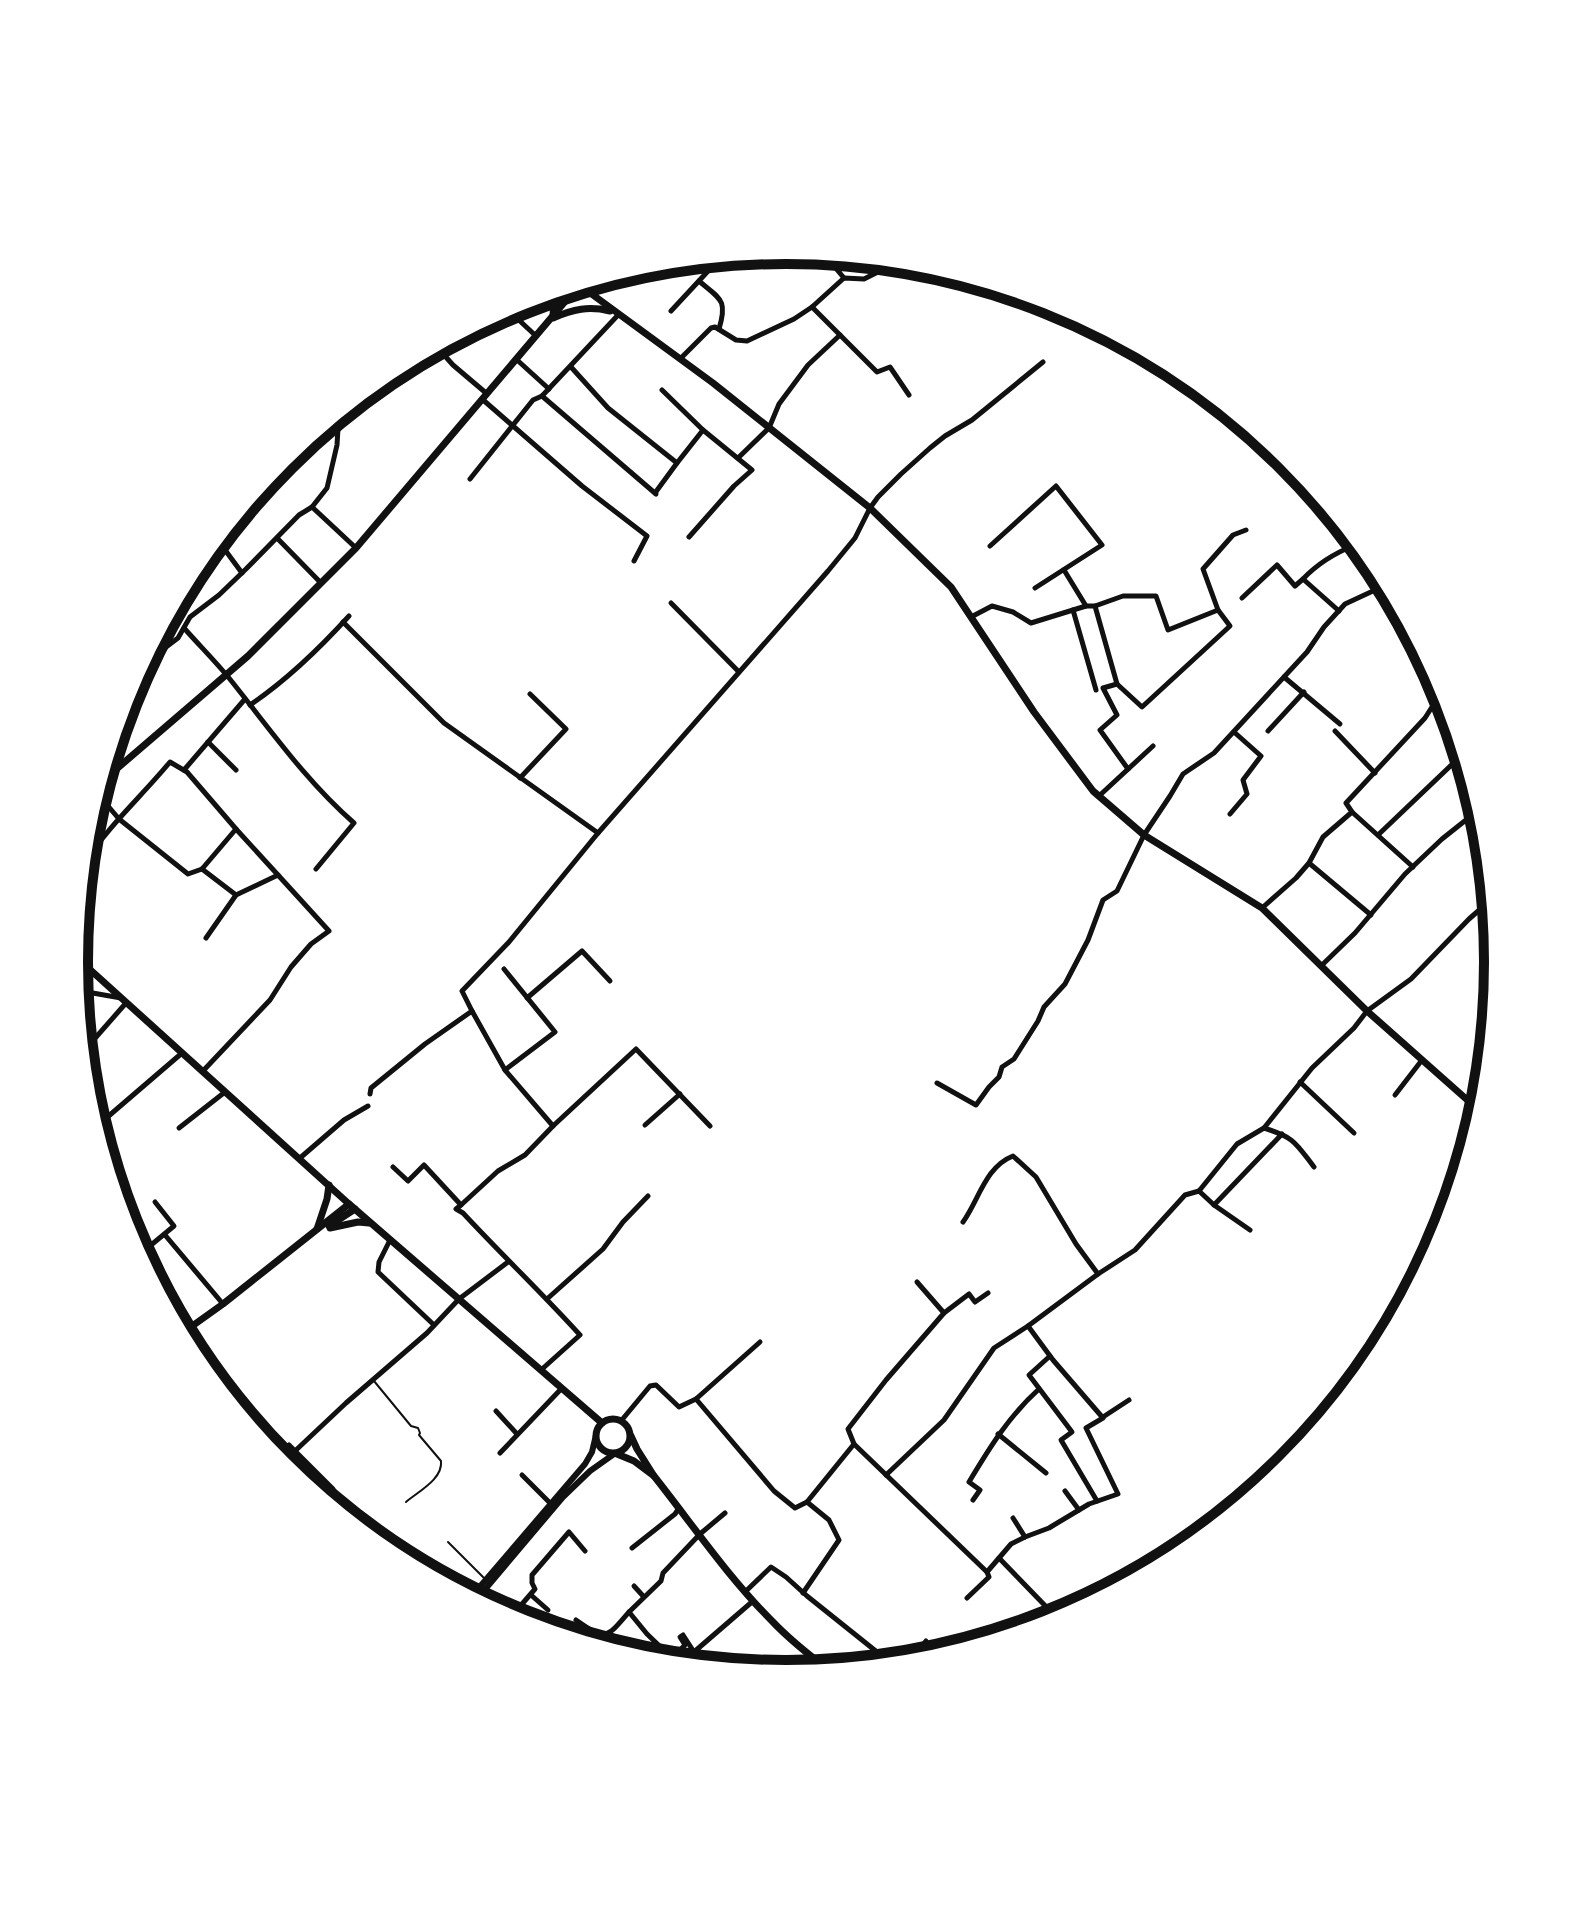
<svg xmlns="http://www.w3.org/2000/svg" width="1573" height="1924" viewBox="0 0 1573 1924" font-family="'Roboto Condensed',sans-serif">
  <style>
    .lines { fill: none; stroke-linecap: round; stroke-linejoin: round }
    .service { stroke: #111; stroke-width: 2 }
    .minor { stroke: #111; stroke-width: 5 }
    .tertiary { stroke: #111; stroke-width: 6 }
    .secondary { stroke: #111; stroke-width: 7 }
    .rim { fill: none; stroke: #111; stroke-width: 10 }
  </style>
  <rect width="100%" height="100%" fill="#fff"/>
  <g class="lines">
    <g class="service">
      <path d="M 374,1381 L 411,1426 L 418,1428 L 420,1433 L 419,1435 L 441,1461 C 443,1479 419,1491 406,1502"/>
      <path d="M 448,1542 L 485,1579"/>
    </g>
    <g class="minor">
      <path d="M 823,253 L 844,278"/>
      <path d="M 918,263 L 930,279"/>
      <path d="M 633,268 L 637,269 L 647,264"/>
      <path d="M 699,281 C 720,299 728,299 719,329"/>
      <path d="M 812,307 L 877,372 L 890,367 L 909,395"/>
      <path d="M 506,308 L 536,336"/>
      <path d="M 671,311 L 722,256"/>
      <path d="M 436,346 L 453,365 L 486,393"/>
      <path d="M 419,354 L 426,364"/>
      <path d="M 516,359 L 549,389"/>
      <path d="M 680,359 L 711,328 L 715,327 L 736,340 L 747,341 L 794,319 L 812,307 L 844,278 L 864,279 L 888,267 L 904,267 L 912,262"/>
      <path d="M 571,367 L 608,408 L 677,463 L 655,493"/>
      <path d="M 662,390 L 703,430 L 752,470 L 734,486 L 689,537"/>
      <path d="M 542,396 L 656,494"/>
      <path d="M 482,399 L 582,486 L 647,536 L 634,561"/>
      <path d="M 738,458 L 769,428 L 779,404 L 808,365 L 840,335"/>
      <path d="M 677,463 L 703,430"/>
      <path d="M 470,479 L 533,400 L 542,396 L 619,314"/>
      <path d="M 312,507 L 356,548"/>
      <path d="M 277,538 L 321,583"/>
      <path d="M 217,539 L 242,573"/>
      <path d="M 990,546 L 1056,486 L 1102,545 L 1035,588"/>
      <path d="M 1064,570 L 1086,606 L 1095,606 L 1117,684 L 1103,688 L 1117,715 L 1100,730 L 1128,769"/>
      <path d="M 1303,579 C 1318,563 1335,553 1355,545"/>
      <path d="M 1242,598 L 1277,565 L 1295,586 L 1303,579 L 1339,611"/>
      <path d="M 671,603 L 739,672"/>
      <path d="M 1095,606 L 1123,596 L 1156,596 L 1168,630 L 1218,610"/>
      <path d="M 1073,610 L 1096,690"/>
      <path d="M 971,617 L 992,606 L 1013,612 L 1031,623 L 1086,606"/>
      <path d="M 343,622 L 444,723 L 598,833"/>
      <path d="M 184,628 C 199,645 215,661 229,678 C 270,729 305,780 354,823 L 316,869"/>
      <path d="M 141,666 L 178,638 L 190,617 L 219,595 L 246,569 L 299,515 L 312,507 L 327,488 L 337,445 L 339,412"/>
      <path d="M 1284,677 L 1340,724"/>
      <path d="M 1117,684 L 1142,707 L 1230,626 L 1218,610 L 1203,569 L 1233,535 L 1246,530"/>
      <path d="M 250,705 C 287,680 319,649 349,616"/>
      <path d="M 1268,731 L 1304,692"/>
      <path d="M 1335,731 L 1375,773"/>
      <path d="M 208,742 L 236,770"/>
      <path d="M 184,770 L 245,699"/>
      <path d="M 520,778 L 566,729 L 530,694"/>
      <path d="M 97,793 L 119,819 L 188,874 L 202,869 L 236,829 L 278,875"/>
      <path d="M 1099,796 L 1153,746"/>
      <path d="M 1352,812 L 1413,867"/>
      <path d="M 1230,814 L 1247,794 L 1243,780 L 1261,756 L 1234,732"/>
      <path d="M 1378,835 L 1464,753"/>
      <path d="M 1309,863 L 1371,915"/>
      <path d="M 84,864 C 108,826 141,797 170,762 L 187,772 L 236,829"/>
      <path d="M 202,869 L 236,895"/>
      <path d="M 1262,908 L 1296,878 L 1309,863 L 1323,837 L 1352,812 L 1346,803 L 1425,718 L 1444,688"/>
      <path d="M 1321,966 L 1355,933 L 1405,874 L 1442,839 L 1481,808"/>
      <path d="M 504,969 L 555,1032 L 505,1070 L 553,1126"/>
      <path d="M 77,988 L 87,992 L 121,998"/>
      <path d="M 527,998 L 582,951 L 610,981"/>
      <path d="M 472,1011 L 462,991 L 509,942 L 598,833 L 828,571 L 855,538 L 870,508 L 878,497 L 901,474 L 930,448 L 945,436 L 972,420 L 1043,362"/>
      <path d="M 83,1052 L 126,1003"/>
      <path d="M 202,1072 L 270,1000 L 291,967 L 311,944 L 329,931 L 278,875 L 236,895 L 206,938"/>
      <path d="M 1300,1082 L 1354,1133"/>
      <path d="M 937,1083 L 976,1105 L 989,1087 L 999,1077 L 1002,1067 L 1014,1059 L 1038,1021 L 1044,1007 L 1065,984 L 1088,940 L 1103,900 L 1117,891 L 1144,835 L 1170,796 L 1183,774 L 1214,753 L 1307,652 L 1324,627 L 1345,604 L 1388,584"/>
      <path d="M 370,1094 L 371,1088 L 425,1044 L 472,1011 L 505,1070"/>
      <path d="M 1395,1095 L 1422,1060"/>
      <path d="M 645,1125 L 680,1094"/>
      <path d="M 97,1126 L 182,1053"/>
      <path d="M 179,1128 L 225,1092"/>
      <path d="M 1264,1128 L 1312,1068 L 1354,1028 L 1367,1011 L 1411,979 L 1469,919 L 1493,898"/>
      <path d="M 300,1158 L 344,1120 L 368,1106"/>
      <path d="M 393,1167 L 408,1181 L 424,1165 L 461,1205 L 456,1209 L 463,1213 C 501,1254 542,1293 580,1335 L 541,1370"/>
      <path d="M 1199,1191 L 1237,1144 L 1264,1128 C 1295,1138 1295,1142 1314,1167"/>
      <path d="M 1199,1191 L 1214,1205 L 1250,1230"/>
      <path d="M 461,1205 L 498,1171 L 525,1155 L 553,1126 L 636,1049 L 710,1126"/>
      <path d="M 1214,1205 L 1282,1134"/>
      <path d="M 963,1222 C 979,1200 985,1167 1013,1156 L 1036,1177 L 1076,1244 L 1098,1274"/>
      <path d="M 165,1235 L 223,1304"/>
      <path d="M 390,1240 L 379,1262 L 378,1272 L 434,1325"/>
      <path d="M 139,1255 L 174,1226 L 155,1202"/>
      <path d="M 547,1299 L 603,1249 L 623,1222 L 648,1196"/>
      <path d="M 944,1313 L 969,1294 L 975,1302 L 988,1293"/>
      <path d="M 1050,1356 L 1029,1375 L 1072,1432 L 1061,1440 L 1097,1501"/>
      <path d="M 1364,1360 L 1370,1369"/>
      <path d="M 696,1399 L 774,1491 L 795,1508 L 807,1502"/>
      <path d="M 496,1411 L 517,1434"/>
      <path d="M 1103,1417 L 1129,1400"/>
      <path d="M 621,1421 L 650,1386 L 656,1385 L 679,1407 L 696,1399 L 760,1342"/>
      <path d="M 998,1434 L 1046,1473"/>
      <path d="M 854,1444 L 848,1429 L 886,1380 L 944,1313 L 917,1282"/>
      <path d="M 289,1445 L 333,1489 L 324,1500"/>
      <path d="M 295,1451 L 346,1403 L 427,1333 L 459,1299 L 508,1262"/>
      <path d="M 500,1453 L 562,1388"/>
      <path d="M 522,1475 L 550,1503"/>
      <path d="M 886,1475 L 944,1420 L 994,1348 L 1028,1326 L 1098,1274 L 1135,1250 L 1185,1195 L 1199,1191"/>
      <path d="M 1065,1491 L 1079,1510"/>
      <path d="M 973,1500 L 980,1490 L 969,1482 C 990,1447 1009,1416 1039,1389"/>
      <path d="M 1013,1518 L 1025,1537"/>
      <path d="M 632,1548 L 675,1514 L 679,1508"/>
      <path d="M 999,1558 L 1059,1620"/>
      <path d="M 634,1586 L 644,1597"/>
      <path d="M 745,1592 L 771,1567 L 786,1577 L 807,1596 L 892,1664"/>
      <path d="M 803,1593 L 839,1540 L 829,1520 L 807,1502 L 854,1444 L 987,1572"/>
      <path d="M 531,1595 L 548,1610"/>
      <path d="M 967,1598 L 989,1577 L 987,1572 L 1011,1544 L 1025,1537 L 1049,1528 L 1089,1504 L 1118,1494 L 1086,1428 L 1103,1418 L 1053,1360 L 1028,1326"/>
      <path d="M 515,1613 L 526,1624"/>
      <path d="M 510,1618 L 535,1589 L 532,1583 L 532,1575 L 569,1532 L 585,1551"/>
      <path d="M 576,1620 C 606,1641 606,1639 629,1612"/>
      <path d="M 673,1657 L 685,1645 L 680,1637 L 683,1635 L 694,1652"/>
      <path d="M 687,1658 L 672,1658 L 647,1634 L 629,1612 L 661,1581 L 663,1573 L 700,1534 L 725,1513"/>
      <path d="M 687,1658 L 753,1601"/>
      <path d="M 687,1658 L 693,1665"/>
      <path d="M 910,1662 L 926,1641"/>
      <path d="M 715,1667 L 718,1665 L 721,1668"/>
    </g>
    <g class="tertiary">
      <path d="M 471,1597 L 585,1464 L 592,1452 L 596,1435"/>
      <path d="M 476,1600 L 563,1497 L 590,1471 L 614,1454"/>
    </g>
    <g class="secondary">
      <path d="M 578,284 L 713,383 L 870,508 L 951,587 L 1034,712 L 1093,791 L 1144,835 L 1262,908 L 1367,1011 L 1482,1113"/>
      <path d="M 554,291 L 553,318 C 573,309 589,306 610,311"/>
      <path d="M 99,784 L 248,656 L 356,548 L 579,285"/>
      <path d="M 75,956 L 349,1204 L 602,1423"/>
      <path d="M 329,1226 L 355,1209"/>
      <path d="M 330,1228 L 358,1222 L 369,1223"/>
      <path d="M 317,1229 L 327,1199 L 329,1185"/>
      <path d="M 181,1334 L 223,1304 L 349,1204"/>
      <circle cx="613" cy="1436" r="17"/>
      <path d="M 617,1454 L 634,1461 L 654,1476 L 637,1449 L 631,1436"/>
      <path d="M 654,1476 C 692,1524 728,1577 772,1621 C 789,1639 809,1655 829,1670"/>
    </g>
  </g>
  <path d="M0 0H1573V1924H0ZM88 962a698 698 0 1 1 1396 0a698 698 0 1 1-1396 0Z" fill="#fff" fill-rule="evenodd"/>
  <path class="rim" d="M88 962a698 698 0 1 1 1396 0a698 698 0 1 1-1396 0Z"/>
</svg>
